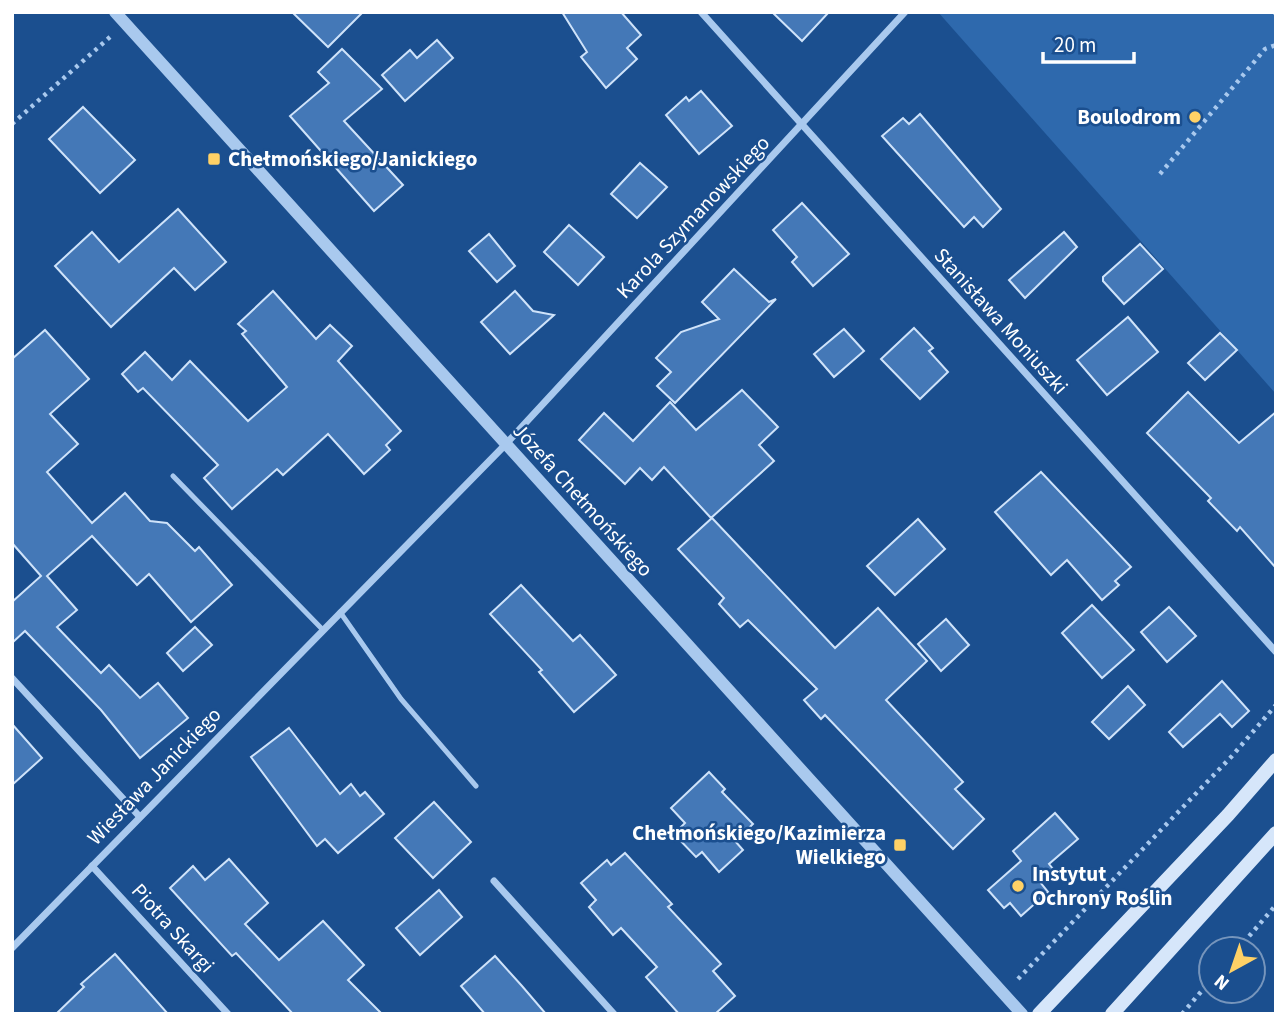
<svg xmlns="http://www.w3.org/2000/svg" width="1288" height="1026" viewBox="0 0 1288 1026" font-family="'Source Sans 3',sans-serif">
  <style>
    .green { fill: #2e69ad }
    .building { fill: #4478b7; stroke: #cfe3fa; stroke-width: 2 }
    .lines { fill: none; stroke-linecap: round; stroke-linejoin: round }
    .path { stroke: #a9c9ee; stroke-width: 4.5; stroke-dasharray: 3.5 5; stroke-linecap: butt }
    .service { stroke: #a9c9ee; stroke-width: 5 }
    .minor { stroke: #a9c9ee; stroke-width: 7 }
    .tertiary { stroke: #a9c9ee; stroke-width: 12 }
    .secondary { stroke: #d6e6fa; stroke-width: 14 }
    .poi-dot { fill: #ffd166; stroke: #1b4f8f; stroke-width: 2.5 }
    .labels { text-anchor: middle; stroke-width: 5; stroke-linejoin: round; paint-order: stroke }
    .poi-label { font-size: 21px; font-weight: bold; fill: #fff; stroke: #1b4f8f; text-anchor: end }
    .street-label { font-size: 21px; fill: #fff; stroke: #1b4f8f }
  </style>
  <rect width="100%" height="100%" fill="#1b4f8f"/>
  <path class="green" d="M 938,12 L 1276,12 L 1276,394 Z"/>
  <g class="building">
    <path d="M 292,12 L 363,12 L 328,47 Z"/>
    <path d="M 562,12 L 621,12 L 641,35 L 627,48 L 637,59 L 606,88 L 581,57 L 587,52 Z"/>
    <path d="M 772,12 L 829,12 L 802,41 Z"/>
    <path d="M 437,40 L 453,58 L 405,101 L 382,75 L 410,50 L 417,58 Z"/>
    <path d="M 342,49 L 382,89 L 344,121 L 403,185 L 374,211 L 290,116 L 329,83 L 318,72 Z"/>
    <path d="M 701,91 L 732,126 L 699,154 L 666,115 L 686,97 L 689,101 Z"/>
    <path d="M 83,107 L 135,160 L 100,193 L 49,139 Z"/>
    <path d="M 920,114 L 1001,209 L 983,227 L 974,217 L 964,227 L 882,136 L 903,118 L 909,124 Z"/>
    <path d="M 640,163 L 667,187 L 637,218 L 611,194 Z"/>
    <path d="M 802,203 L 849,254 L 813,286 L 792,262 L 797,257 L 773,230 Z"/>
    <path d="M 178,209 L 226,262 L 195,290 L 174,268 L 111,327 L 55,266 L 92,232 L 119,262 Z"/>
    <path d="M 569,225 L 604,257 L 578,285 L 544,252 Z"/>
    <path d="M 1064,232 L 1077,247 L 1025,298 L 1009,280 Z"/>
    <path d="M 489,234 L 515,266 L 497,282 L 469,251 Z"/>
    <path d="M 1140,244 L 1163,269 L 1124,304 L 1103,281 L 1103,277 Z"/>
    <path d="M 734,269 L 769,302 L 776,299 L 675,403 L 657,386 L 671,372 L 656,358 L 681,332 L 719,319 L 702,302 Z"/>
    <path d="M 273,291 L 316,339 L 330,325 L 352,346 L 338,361 L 401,431 L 386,445 L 390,450 L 364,474 L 328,434 L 283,475 L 277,469 L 232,509 L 204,478 L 218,465 L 143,388 L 138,392 L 122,374 L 145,352 L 172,380 L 190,361 L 248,421 L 287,387 L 242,334 L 246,331 L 238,324 Z"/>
    <path d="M 515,291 L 533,311 L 554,315 L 510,354 L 481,322 Z"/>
    <path d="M 1128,317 L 1158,352 L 1107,395 L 1077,360 Z"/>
    <path d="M 914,328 L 933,348 L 929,351 L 948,372 L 920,399 L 881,359 Z"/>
    <path d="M 844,329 L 864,351 L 834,377 L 814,354 Z"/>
    <path d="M 45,330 L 89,379 L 50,414 L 78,444 L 47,472 L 92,523 L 125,493 L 150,521 L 167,523 L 195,551 L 199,547 L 232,585 L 191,622 L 149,574 L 137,585 L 92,536 L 47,576 L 77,610 L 57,627 L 101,673 L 109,665 L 140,698 L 158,683 L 188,718 L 140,758 L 101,710 L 25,631 L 12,643 L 12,602 L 41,576 L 12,543 L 12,359 Z"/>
    <path d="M 1220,333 L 1237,350 L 1205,380 L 1188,363 Z"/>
    <path d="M 742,390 L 778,427 L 759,445 L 774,461 L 711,518 L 664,467 L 652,480 L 640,468 L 625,484 L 579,440 L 604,413 L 633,441 L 670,402 L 696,430 Z"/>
    <path d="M 1188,392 L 1239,443 L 1276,412 L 1276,568 L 1240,527 L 1237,531 L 1208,501 L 1211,498 L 1147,433 Z"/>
    <path d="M 1041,472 L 1131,567 L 1115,581 L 1119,585 L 1102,600 L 1067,560 L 1051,575 L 995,512 Z"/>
    <path d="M 712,518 L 835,648 L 878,608 L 927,661 L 886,700 L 963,782 L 955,789 L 984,819 L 953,849 L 825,715 L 821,719 L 804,700 L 817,689 L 748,620 L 740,627 L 719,604 L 724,598 L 678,549 Z"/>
    <path d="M 918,519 L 945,549 L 895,595 L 867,566 Z"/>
    <path d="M 521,585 L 573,641 L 580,635 L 616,675 L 574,712 L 539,672 L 542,670 L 490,614 Z"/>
    <path d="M 1092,605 L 1134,650 L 1102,678 L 1062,633 Z"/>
    <path d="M 1169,607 L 1196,636 L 1167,662 L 1141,632 Z"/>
    <path d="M 946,619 L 969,645 L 941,671 L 918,644 Z"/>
    <path d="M 195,627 L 212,645 L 183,671 L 167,653 Z"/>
    <path d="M 1222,681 L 1249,711 L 1232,727 L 1220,714 L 1183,747 L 1169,732 Z"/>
    <path d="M 1128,686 L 1145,705 L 1109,739 L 1092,722 Z"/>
    <path d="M 12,724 L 42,758 L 12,785 Z"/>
    <path d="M 289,728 L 340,794 L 351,784 L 360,796 L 365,792 L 384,814 L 338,853 L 325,839 L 317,846 L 251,757 Z"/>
    <path d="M 709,772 L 725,789 L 722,792 L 753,824 L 735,841 L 743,850 L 719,872 L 702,852 L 696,857 L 674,834 L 685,823 L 671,808 Z"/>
    <path d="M 434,802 L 471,842 L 433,878 L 395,838 Z"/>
    <path d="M 1055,813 L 1078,839 L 1049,864 L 1053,869 L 1040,882 L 1048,892 L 1021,916 L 1010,903 L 1004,908 L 988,890 L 1021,861 L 1013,851 Z"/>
    <path d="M 625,853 L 672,904 L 668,907 L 721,964 L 713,971 L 735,996 L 715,1014 L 679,1014 L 646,977 L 657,967 L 621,928 L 613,935 L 589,907 L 596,900 L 581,883 L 607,860 L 611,865 Z"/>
    <path d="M 229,859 L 268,903 L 245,924 L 279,960 L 323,921 L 364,965 L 348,980 L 382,1014 L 293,1014 L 236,953 L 232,956 L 170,888 L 193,866 L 205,880 Z"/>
    <path d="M 439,890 L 462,917 L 420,955 L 396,928 Z"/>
    <path d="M 115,954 L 168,1014 L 56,1014 L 84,987 L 81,984 Z"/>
    <path d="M 495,956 L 522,986 L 546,1014 L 485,1014 L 461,986 Z"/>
  </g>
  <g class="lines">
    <g class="path">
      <path d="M 1274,12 L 1276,14"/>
      <path d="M 12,124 L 110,37"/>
      <path d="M 1160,174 L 1265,49 L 1276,45"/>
      <path d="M 1238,949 L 1276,905"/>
      <path d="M 1018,979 L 1232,756 L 1276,705"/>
      <path d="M 1182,1014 L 1211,980"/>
    </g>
    <g class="service">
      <path d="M 173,476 L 323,630"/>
      <path d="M 340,612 L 401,699 L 476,786"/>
    </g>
    <g class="minor">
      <path d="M 701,12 L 1276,652"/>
      <path d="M 12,678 L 139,816"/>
      <path d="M 92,866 L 228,1014"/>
      <path d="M 494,881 L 614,1014"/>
      <path d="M 12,948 L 506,444 L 905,12"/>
    </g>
    <path class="tertiary" d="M 115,12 L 1022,1014"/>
    <g class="secondary">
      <path d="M 1039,1014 L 1228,815 L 1276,760"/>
      <path d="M 1112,1014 L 1276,833"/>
    </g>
  </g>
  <g class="poi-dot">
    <circle cx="1195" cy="117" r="7"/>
    <rect x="207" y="152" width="14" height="14" rx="3.5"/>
    <rect x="893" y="838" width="14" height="14" rx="3.5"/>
    <circle cx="1018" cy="886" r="7"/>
  </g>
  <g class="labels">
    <g class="poi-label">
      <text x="1181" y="124">Boulodrom</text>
      <text x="228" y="166" text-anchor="start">Chełmońskiego/Janickiego</text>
      <text x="886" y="840">Chełmońskiego/Kazimierza<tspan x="886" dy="24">Wielkiego</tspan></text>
      <text x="1032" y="881" text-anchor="start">Instytut<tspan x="1032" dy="24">Ochrony Roślin</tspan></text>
    </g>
    <g class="street-label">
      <text transform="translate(693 217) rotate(-47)" y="7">Karola Szymanowskiego</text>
      <text transform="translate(1001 321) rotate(48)" y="7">Stanisława Moniuszki</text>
      <text transform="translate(583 500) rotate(48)" y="7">Józefa Chełmońskiego</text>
      <text transform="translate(154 776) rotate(-46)" y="7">Wiesława Janickiego</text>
      <text transform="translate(173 928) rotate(48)" y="7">Piotra Skargi</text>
    </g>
  </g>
  <rect width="1288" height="1026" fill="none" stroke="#ffffff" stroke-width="28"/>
  <g transform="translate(1232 970) rotate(220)"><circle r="33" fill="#1b4f8f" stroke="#7695bc" stroke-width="2"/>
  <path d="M0-5L12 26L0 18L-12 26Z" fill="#ffd166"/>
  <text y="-10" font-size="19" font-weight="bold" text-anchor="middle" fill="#ffffff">N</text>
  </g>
  <path d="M1043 52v10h91v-10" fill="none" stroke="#ffffff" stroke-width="3.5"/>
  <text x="1054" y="52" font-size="21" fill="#ffffff" stroke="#1b4f8f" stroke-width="5" paint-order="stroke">20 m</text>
</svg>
